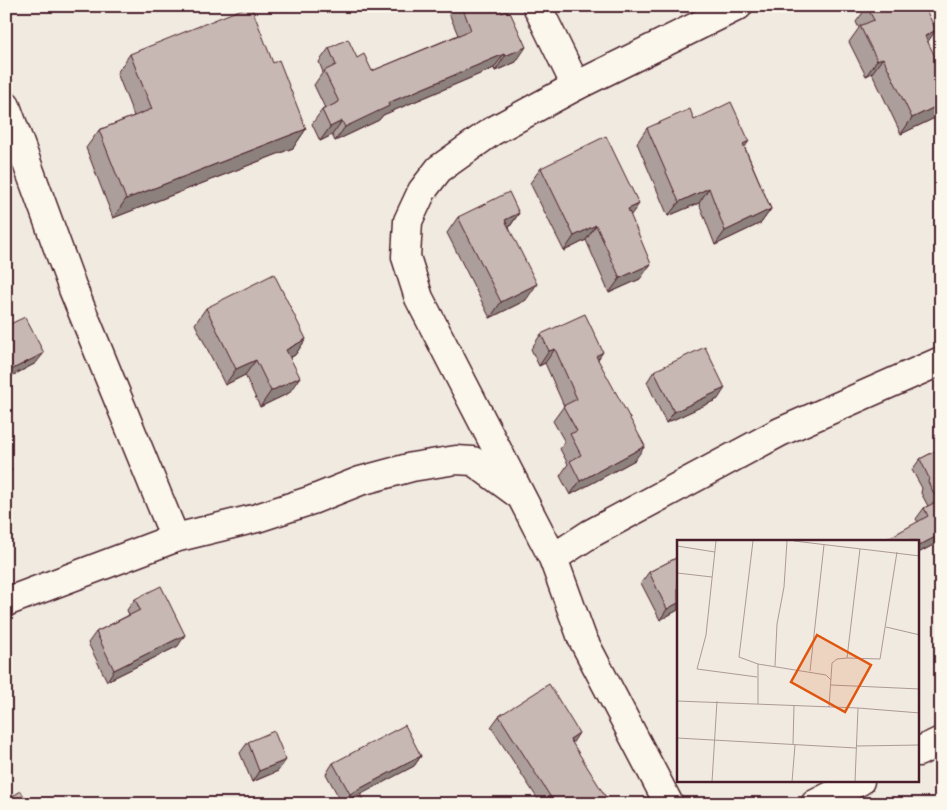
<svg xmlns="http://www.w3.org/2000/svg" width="947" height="810" viewBox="0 0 947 810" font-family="'Balsamiq Sans',sans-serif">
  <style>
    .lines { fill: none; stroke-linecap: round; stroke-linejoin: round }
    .street-casing { stroke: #4a1f2b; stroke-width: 31 }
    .street { stroke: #fbf7ec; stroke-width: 28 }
    .wall { fill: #ac9e9a; stroke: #4a1f2b }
    .shaded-wall { fill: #8c817d; stroke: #4a1f2b }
    .building { fill: #c8b8b3; stroke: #4a1f2b }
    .inset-road { fill: none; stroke: #ae9998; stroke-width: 1 }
    .view { fill: #e0560e; fill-opacity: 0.15; stroke: #e0560e; stroke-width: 2.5 }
    .inset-edge { fill: none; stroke: #4a1f2b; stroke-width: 2.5 }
  </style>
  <rect width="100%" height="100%" fill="#f0eae0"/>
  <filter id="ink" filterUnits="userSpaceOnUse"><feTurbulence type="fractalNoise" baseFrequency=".02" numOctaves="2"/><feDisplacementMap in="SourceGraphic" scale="10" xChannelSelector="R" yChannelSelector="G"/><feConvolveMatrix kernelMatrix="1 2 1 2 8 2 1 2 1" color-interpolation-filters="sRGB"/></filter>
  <g filter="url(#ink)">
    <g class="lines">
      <g class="street-casing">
        <g id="street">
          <path d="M 537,6 L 576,86 L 491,132 L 439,169 L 422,191 L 408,221 L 406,257 L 419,298 L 553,558 L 582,638 L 669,804"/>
          <path d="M 576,86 L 738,6"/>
          <path d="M 6,106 L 73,289 L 175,538"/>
          <path d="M 553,558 L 590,534 L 780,432 L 941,361"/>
          <path d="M 6,602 L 175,538 L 257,518 L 312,500 L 360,481 L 412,467 L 456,460 L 473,461 L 518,494"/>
          <path d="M 918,752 L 941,741"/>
          <path d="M 815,804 L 860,781"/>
        </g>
      </g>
      <use href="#street" class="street"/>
    </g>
    <g class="wall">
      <path d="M 280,6 L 293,6 L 283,11 Z"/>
      <path d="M 446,6 L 499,6 L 516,62 L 495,71 L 494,68 L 383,115 L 379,120 L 335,141 L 332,135 L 320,141 L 312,124 L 322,110 L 325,108 L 314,85 L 323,72 L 319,62 L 329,48 L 357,58 L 372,71 L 458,35 Z"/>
      <path d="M 867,7 L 928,42 L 941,115 L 901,134 L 872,73 L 866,76 L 849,42 L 859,28 L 856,22 Z"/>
      <path d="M 130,54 L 273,63 L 306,129 L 293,148 L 113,218 L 86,148 L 99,130 L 134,116 L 117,73 Z"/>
      <path d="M 694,120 L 745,148 L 771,209 L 761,223 L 715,245 L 699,203 L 668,216 L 637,143 L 647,128 Z"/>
      <path d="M 541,168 L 630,216 L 640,279 L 609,293 L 586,240 L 564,251 L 530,183 Z"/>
      <path d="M 519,213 L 509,228 L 526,300 L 490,318 L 447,233 L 458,217 Z"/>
      <path d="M 206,308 L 306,339 L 295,355 L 290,358 L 289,393 L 260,407 L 245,375 L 225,385 L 195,324 Z"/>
      <path d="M 6,326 L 36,363 L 6,379 Z"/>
      <path d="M 541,334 L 598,360 L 635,460 L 570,495 L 560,476 L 568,464 L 560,449 L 565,442 L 553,421 L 564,406 L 545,363 L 539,366 L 531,349 Z"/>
      <path d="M 654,371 L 718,399 L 666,423 L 647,382 Z"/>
      <path d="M 941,448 L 941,541 L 918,553 L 918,541 L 884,541 L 918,522 L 916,519 L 924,508 L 928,506 L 921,493 L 922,488 L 912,470 L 920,459 Z"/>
      <path d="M 678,557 L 678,610 L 660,620 L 641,583 L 649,572 Z"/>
      <path d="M 135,599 L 178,646 L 107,681 L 88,643 L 96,632 L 129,615 L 127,610 Z"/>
      <path d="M 499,716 L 572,743 L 604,804 L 541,804 L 491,727 Z"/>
      <path d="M 248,742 L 278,771 L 252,782 L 240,753 Z"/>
      <path d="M 421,756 L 414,766 L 342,803 L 326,774 L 333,763 Z"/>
    </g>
    <g class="shaded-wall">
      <path d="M 286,6 L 293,6 L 283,11 Z"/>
      <path d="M 936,30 L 925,46 L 925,36 Z"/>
      <path d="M 526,47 L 516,62 L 495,71 L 505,56 Z"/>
      <path d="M 504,54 L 494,68 L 383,115 L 379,120 L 335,141 L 345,127 L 388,103 Z"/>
      <path d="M 883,58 L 872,73 L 866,76 L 877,60 Z"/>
      <path d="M 941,104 L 941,115 L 901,134 L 912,118 Z"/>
      <path d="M 342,121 L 332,135 L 320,141 L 330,127 Z"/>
      <path d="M 306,129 L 293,148 L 113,218 L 126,199 Z"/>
      <path d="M 749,141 L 739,156 L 743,144 Z"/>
      <path d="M 709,188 L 699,203 L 668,216 L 679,202 Z"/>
      <path d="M 639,204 L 628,219 L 628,209 Z"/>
      <path d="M 771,209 L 761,223 L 715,245 L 725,231 Z"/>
      <path d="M 519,213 L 508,229 L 505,220 Z"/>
      <path d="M 596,225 L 586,240 L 564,251 L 574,236 Z"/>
      <path d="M 651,264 L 640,279 L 609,293 L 620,278 Z"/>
      <path d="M 537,284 L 526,300 L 490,318 L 501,302 Z"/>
      <path d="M 306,339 L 295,355 L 274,365 L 286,350 Z"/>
      <path d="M 555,349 L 545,363 L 539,366 L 549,351 Z"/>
      <path d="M 603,352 L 593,367 L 596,356 Z"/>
      <path d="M 44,353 L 36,363 L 6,379 L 6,377 L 11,370 Z"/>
      <path d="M 256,360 L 245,375 L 225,385 L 236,369 Z"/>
      <path d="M 300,377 L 289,393 L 260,407 L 271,391 Z"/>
      <path d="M 725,388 L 718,399 L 666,423 L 674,412 Z"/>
      <path d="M 645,446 L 635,460 L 570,495 L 580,481 Z"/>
      <path d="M 12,470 L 6,478 L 6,472 Z"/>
      <path d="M 941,534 L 941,541 L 918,553 L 918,546 Z"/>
      <path d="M 678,603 L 678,610 L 660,620 L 667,609 Z"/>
      <path d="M 185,635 L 178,646 L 107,681 L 114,670 Z"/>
      <path d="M 579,733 L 572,744 L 570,739 Z"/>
      <path d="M 421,756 L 414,766 L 343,804 L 350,794 Z"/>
      <path d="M 286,760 L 278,771 L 252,782 L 259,771 Z"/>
    </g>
    <g class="building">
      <path d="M 249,6 L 251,6 L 273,63 L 279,60 L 306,129 L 126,199 L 99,130 L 152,109 L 130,54 Z"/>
      <path d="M 462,6 L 499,6 L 502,13 L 509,10 L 526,47 L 505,56 L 504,54 L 388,103 L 389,106 L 345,127 L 342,121 L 330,127 L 322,110 L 339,102 L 324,71 L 336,65 L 329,48 L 348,39 L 357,58 L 364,54 L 372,71 L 471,30 Z"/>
      <path d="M 868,6 L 924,6 L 936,30 L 925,36 L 941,69 L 941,104 L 912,118 L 883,58 L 877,60 L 860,26 L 874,20 L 867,7 Z"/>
      <path d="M 731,102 L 749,141 L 743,144 L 771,209 L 725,231 L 709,188 L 679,202 L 647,128 L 690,109 L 694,120 Z"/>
      <path d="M 606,136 L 639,204 L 628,209 L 651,264 L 620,278 L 596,225 L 574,236 L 541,168 Z"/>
      <path d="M 509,192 L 519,213 L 505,220 L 537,284 L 501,302 L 458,217 Z"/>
      <path d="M 274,274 L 306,339 L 286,350 L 300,377 L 271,391 L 256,360 L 236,369 L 206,308 Z"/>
      <path d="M 585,314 L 603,352 L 596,356 L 645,446 L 580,481 L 570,461 L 581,455 L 570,434 L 577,431 L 563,406 L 577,399 L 555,349 L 549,351 L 541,334 Z"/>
      <path d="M 25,317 L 44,353 L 11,370 L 6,360 L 6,326 Z"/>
      <path d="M 705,347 L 725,388 L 674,412 L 654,371 Z"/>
      <path d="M 941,448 L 941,534 L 918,546 L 918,541 L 885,541 L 885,540 L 928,516 L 924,508 L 938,501 L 928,482 L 929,478 L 920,459 Z"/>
      <path d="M 6,457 L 12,470 L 6,472 Z"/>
      <path d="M 678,557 L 678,603 L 667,609 L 649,572 Z"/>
      <path d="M 161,586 L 185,635 L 114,670 L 96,632 L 140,610 L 135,599 Z"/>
      <path d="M 549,684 L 579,733 L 570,739 L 607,799 L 601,803 L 602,804 L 555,804 L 499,716 Z"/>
      <path d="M 405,725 L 421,756 L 350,794 L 333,763 Z"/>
      <path d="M 274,731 L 286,760 L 259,771 L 248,742 Z"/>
      <path d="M 21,791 L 28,804 L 6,804 L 6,800 Z"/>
      <path d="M 360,794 L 365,804 L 341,804 Z"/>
    </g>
  </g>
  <g transform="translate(677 540)">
    <rect width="242" height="242" fill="#f0eae0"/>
    <path class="inset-road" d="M 39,1 L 29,95 L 20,129 L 80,137M 76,1 L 62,117 L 81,124 L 149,135 L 154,140M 117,1 L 243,16M 0,6 L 38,12M 0,33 L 35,37M 209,87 L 243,95M 170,118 L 203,119 L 220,12M 81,124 L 81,164M 98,126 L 100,84 L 107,47 L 110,1M 133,131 L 147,5M 154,145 L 243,149M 0,161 L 181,168 L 178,242M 152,167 L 155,123 L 160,119 L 170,118 L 183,9M 181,168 L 243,173M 0,198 L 179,208M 116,204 L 117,165M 179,206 L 243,205M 35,242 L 40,161M 115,242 L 118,205"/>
    <path class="view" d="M 140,95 L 194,125 L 168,172 L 114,142 Z"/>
    <rect width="242" height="242" class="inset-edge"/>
  </g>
  <rect width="947" height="810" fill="none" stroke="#fbf7ec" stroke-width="25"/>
  <rect x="12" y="12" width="922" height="785" fill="none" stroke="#4a1f2b" stroke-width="2" filter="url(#ink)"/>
</svg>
